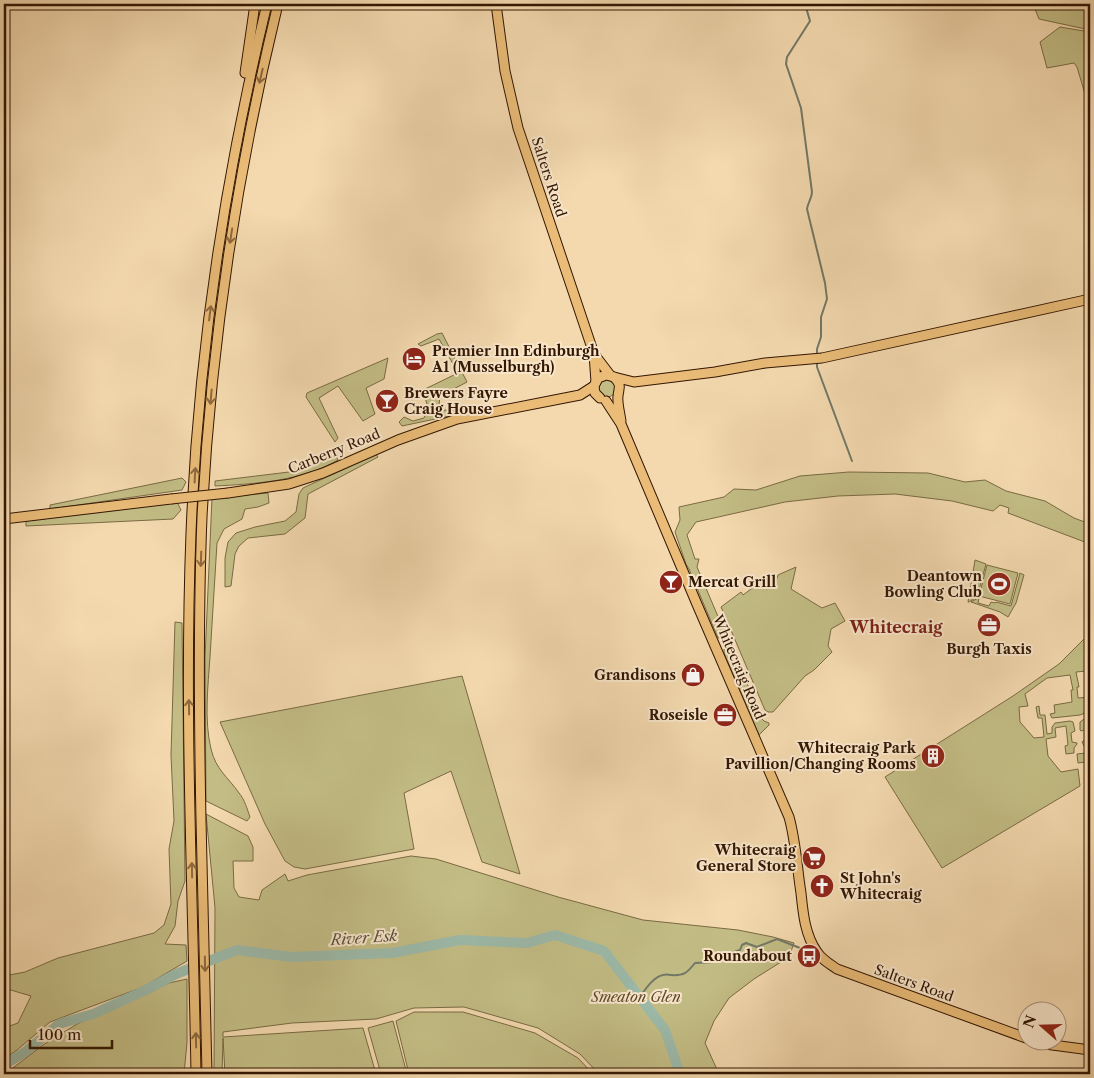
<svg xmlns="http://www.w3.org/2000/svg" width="1094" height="1078" viewBox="0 0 1094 1078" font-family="'Libre Caslon Text',serif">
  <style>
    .green { fill: #c3bd85; stroke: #7a6a44 }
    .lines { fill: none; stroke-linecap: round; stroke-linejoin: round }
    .stream { stroke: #727867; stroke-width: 2 }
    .river { stroke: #9cbaaa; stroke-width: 10 }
    .primary-casing { stroke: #321602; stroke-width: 11 }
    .trunk-casing { stroke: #321602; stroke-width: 11 }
    .primary { stroke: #eabc78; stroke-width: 9 }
    .trunk { stroke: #eabc78; stroke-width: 9 }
    .primary-bridge-casing { stroke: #321602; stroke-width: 11; stroke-linecap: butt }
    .primary-bridge { stroke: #eabc78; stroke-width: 9 }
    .oneway { stroke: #8e693d }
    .labels { text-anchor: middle; stroke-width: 4; stroke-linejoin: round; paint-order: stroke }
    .street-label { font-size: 14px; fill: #321602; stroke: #f8e6cb }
    .poi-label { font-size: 14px; font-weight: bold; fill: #321602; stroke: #f8e6cb; text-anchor: end }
    .park-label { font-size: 14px; font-style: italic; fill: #5e4829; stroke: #f8e6cb }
    .water-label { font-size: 15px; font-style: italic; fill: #574f3d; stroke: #f8e6cb }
    .quarter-label { font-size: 16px; font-weight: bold; fill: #7a1f14; stroke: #f8e6cb }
  </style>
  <rect width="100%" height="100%" fill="#f4d9af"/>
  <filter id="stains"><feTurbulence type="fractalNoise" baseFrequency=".004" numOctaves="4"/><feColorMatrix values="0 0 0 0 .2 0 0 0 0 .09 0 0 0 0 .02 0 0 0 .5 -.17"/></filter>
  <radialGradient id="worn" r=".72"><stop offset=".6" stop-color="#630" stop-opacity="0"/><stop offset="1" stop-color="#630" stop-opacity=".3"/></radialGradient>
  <g class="green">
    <path d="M 1033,4 L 1090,4 L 1090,30 L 1039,19 Z"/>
    <path d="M 1060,27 L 1090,32 L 1090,111 L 1077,67 L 1074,63 L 1047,68 L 1040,42 Z"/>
    <path d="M 442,333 L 467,382 L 440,396 L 439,405 L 443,410 L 459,411 L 459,414 L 402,426 L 399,422 L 404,417 L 413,421 L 424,418 L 428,408 L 423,390 L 458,373 L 439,339 L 421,346 L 418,344 L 437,334 Z"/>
    <path d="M 388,358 L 384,379 L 366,388 L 375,414 L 363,421 L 338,386 L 319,398 L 338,438 L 335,442 L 306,397 L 307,393 Z"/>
    <circle cx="607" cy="388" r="9"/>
    <path d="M 376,454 L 378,457 L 308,494 L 305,518 L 285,534 L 248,538 L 239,546 L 235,554 L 231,586 L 225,587 L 225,558 L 228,542 L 236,533 L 255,527 L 285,521 L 296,512 L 299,494 L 303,488 Z"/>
    <path d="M 336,456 L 338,460 C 302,481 255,484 215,486 L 215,481 L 289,472 Z"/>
    <path d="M 849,472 L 928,473 L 965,482 L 985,480 L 1006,491 L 1045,501 L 1074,518 L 1090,524 L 1090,544 L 1008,513 L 1009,508 L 1000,505 L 993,511 L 952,501 L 895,494 L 838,496 L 785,502 L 696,522 L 687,535 L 695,559 L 699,559 L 697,567 L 725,633 L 722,637 L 718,638 L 689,569 L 686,564 L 675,532 L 680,520 L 679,507 L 724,497 L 734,489 L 756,490 L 800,476 Z"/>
    <path d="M 182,478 L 186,482 L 182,490 L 50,509 L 50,505 Z"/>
    <path d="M 268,493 L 269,503 L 258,507 L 245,509 L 242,519 L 224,529 L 217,543 C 215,581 212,619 210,657 C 208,686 204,720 211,749 C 216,770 228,777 239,793 C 245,800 247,809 250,817 L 247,821 L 206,801 L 205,658 L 212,498 Z"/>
    <path d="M 177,502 L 181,510 L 173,519 L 26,526 L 26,521 Z"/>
    <path d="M 975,560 L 986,564 L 977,597 L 969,602 L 968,602 Z"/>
    <path d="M 987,565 L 1018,573 L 1010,604 L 979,596 Z"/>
    <path d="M 796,567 L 791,589 L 822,608 L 835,603 L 845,621 L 831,629 L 828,646 L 832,652 L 814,670 L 805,676 L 773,712 L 768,712 L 765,710 L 721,607 L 741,592 L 743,595 L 763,580 L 766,589 L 774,586 L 778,575 Z"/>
    <path d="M 1020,573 L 1024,575 L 1016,603 L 1008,617 L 1000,612 L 971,602 L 978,598 L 979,598 L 978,603 L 989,606 L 991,602 L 995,603 L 996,602 L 1011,606 Z"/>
    <path d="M 175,622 L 182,623 L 185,881 L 178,901 L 175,926 L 165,944 L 186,945 L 187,961 L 143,987 L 50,1022 L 17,1050 L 4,1059 L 4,1028 L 18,1023 L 31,996 L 4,988 L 4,976 L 25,972 L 58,958 L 154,933 L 164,925 L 171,904 L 169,849 L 174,821 L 171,755 Z"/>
    <path d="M 1090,633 L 1090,653 L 1085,656 L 1087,671 L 1076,672 L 1079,687 L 1077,687 L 1078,698 L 1090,697 L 1090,699 L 1085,706 L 1085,713 L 1080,715 L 1052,718 L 1050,714 L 1055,713 L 1054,705 L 1072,702 L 1071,690 L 1073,690 L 1070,675 L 1047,678 L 1025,694 L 1028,706 L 1019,707 L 1020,722 L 1034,738 L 1044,737 L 1042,718 L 1038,718 L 1036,707 L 1039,706 L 1040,715 L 1045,715 L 1047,734 L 1052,733 L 1052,727 L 1055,723 L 1070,721 L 1073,722 L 1075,731 L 1071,733 L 1072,742 L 1077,743 L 1077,744 L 1074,748 L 1074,753 L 1066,754 L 1065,746 L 1068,745 L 1066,726 L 1055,728 L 1056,737 L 1046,739 L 1048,756 L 1061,772 L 1078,769 L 1080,786 L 942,868 L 885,777 L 1013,696 L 1059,664 Z"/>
    <path d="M 729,647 L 733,649 L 761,718 L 764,721 L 769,723 L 769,725 L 759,735 L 724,653 L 724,649 Z"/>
    <path d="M 462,676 L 520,874 L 482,862 L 451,771 L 404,793 L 414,849 L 305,869 L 294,867 L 285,861 L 265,824 L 220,722 Z"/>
    <path d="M 1090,715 L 1090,724 L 1085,724 L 1085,730 L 1081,731 L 1080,730 L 1080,722 Z"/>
    <path d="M 1086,739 L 1089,739 L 1090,756 L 1086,757 L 1086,762 L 1078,763 L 1077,754 L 1086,753 L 1087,746 L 1084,746 L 1082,742 L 1083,741 L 1086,740 Z"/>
    <path d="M 206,814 L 248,836 L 253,847 L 253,861 L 233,861 L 234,888 L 239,897 L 259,900 L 262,890 L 285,874 L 288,881 L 307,875 L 411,856 L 436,859 L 558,897 L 643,920 L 738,930 L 773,937 L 794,943 L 789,957 L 754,979 L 729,998 L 714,1021 L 705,1043 L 719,1074 L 599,1074 L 580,1054 L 538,1028 L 464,1007 L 414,1008 L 376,1019 L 292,1023 L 223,1032 L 223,1037 L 363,1028 L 376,1074 L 225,1074 L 223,1038 L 222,1074 L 214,1074 L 215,908 Z"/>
    <path d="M 187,979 L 187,1042 L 184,1074 L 5,1074 L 43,1045 L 77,1024 L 169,983 Z"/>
    <path d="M 414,1012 L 463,1012 L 535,1033 L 578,1058 L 593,1074 L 409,1074 L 396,1021 Z"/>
    <path d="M 393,1021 L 407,1074 L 381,1074 L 368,1028 Z"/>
  </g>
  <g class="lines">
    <g class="stream">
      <path d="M 805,4 L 810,21 L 787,57 L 786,64 L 801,108 L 812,192 C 812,198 808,202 807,209 L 825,283 L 827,299 L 821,317 L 821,337 L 817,349 L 817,356"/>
      <path d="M 817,360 L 817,367 L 852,461"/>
      <path d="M 639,998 C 645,990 653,977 663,975 C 666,974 669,975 671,975 C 684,976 687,973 695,963 L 714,962 L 719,957 L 740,950 L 742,945 L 746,943 L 757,947 L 777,939 L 800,948"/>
    </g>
    <path class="river" d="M 4,1065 L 25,1052 L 59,1024 L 93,1014 L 146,990 L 176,974 L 237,950 L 292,957 L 392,953 L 460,940 L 527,943 L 555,935 L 604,951 L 665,1030 L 680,1074"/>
    <g class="primary-casing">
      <g id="primary">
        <path d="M 496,4 L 505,71 L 518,128 L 594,354 L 596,382"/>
        <path d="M 594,354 L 610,375"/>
        <path d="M 614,377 C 622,385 619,387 618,396 C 617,402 620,414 621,421"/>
        <path d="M 600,398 L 595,393 L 594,386 L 598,378 L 606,375 L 634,382 L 715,372 L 765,363 L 822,358 L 1090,299"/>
        <path d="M 606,401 L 621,424 L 696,602 L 789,817 C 796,842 797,868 801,893 C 803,913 805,935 817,952 C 822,960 830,964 837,969 L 1026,1038"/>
        <path d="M 228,493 L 289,484 L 323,473 L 398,440 L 457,419 L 580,395 L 594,386"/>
        <path d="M 4,519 L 171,499"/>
        <path d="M 1032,1040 L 1045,1044 L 1090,1050"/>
      </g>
    </g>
    <g class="trunk-casing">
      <g id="trunk">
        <path d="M 245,73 L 255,4"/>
        <path d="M 196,1074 C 193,894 184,713 191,533 C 198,355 225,177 267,4"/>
        <path d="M 207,1074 C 205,989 203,905 201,820 C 199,719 198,618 202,517 C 211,344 237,172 278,4"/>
      </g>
    </g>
    <use href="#primary" class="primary"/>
    <use href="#trunk" class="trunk"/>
    <g class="primary-bridge-casing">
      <path id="primary-bridge" d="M 171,499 L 228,493"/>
    </g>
    <use href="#primary-bridge" class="primary-bridge"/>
  </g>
  <defs><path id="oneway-shaft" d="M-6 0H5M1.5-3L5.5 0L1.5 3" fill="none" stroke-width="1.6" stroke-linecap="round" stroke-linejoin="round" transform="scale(1.25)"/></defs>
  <g class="oneway">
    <use href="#oneway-shaft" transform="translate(261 76) rotate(103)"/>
    <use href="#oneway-shaft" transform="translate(231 236) rotate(99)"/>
    <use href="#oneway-shaft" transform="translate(210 313) rotate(-83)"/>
    <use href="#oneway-shaft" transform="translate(211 397) rotate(95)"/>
    <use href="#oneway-shaft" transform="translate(195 475) rotate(-87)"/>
    <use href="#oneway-shaft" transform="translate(201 559) rotate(92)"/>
    <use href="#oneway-shaft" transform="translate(189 707) rotate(-91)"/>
    <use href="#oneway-shaft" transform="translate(192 870) rotate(-91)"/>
    <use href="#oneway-shaft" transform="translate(205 964) rotate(89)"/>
    <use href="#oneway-shaft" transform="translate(196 1040) rotate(-91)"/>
  </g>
  <defs>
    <g id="hotel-disc" transform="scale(1.25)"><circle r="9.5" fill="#8f2418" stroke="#f8e6cb"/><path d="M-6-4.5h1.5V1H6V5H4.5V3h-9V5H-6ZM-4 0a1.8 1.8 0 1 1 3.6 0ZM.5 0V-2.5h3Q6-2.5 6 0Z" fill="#fff"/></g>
    <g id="bar-disc" transform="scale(1.25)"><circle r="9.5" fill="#8f2418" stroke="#f8e6cb"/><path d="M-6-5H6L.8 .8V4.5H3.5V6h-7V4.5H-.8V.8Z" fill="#fff"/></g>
    <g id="stadium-disc" transform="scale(1.25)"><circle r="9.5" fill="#8f2418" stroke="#f8e6cb"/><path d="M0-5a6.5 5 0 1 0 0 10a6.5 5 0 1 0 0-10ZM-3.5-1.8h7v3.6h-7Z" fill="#fff"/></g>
    <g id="office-disc" transform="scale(1.25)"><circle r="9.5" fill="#8f2418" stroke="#f8e6cb"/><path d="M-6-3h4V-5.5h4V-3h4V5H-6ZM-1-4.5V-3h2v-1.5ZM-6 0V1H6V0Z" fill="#fff"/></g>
    <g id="shop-disc" transform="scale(1.25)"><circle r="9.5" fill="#8f2418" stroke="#f8e6cb"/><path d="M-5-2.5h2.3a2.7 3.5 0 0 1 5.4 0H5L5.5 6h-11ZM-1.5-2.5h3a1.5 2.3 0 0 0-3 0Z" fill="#fff"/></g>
    <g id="building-disc" transform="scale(1.25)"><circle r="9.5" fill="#8f2418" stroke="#f8e6cb"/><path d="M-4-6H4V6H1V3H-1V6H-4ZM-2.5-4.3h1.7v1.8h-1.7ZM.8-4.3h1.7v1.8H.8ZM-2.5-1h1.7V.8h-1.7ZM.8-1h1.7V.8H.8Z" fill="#fff"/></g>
    <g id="supermarket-disc" transform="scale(1.25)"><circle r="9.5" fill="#8f2418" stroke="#f8e6cb"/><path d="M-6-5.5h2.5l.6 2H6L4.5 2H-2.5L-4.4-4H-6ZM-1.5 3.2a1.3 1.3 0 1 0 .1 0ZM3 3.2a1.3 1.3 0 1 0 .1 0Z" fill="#fff"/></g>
    <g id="church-disc" transform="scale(1.25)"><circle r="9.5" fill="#8f2418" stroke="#f8e6cb"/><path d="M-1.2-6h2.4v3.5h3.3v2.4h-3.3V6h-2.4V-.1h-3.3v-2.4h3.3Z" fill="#fff"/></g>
    <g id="bus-disc" transform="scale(1.25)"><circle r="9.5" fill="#8f2418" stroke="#f8e6cb"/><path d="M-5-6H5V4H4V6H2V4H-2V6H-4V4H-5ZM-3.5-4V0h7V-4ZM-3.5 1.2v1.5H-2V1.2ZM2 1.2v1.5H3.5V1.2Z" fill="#fff"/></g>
  </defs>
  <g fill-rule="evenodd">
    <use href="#hotel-disc" x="414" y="359"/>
    <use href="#bar-disc" x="387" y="401"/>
    <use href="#bar-disc" x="671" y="582"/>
    <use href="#stadium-disc" x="999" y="584"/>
    <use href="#office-disc" x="989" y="625"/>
    <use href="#shop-disc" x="693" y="675"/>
    <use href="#office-disc" x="725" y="715"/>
    <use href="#building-disc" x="933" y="756"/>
    <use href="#supermarket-disc" x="814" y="858"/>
    <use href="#church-disc" x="822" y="886"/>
    <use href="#bus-disc" x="809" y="956"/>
  </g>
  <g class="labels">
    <g class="street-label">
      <text transform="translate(549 177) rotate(72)" y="5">Salters Road</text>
      <text transform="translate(334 451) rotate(-22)" y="5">Carberry Road</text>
      <text transform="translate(739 667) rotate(67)" y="5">Whitecraig Road</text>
      <text transform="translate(914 983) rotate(20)" y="5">Salters Road</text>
    </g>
    <g class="poi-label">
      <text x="432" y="356" text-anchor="start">Premier Inn Edinburgh<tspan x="432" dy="16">A1 (Musselburgh)</tspan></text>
      <text x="404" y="398" text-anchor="start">Brewers Fayre<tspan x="404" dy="16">Craig House</tspan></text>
      <text x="982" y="581">Deantown<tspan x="982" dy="16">Bowling Club</tspan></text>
      <text x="688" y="587" text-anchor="start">Mercat Grill</text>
      <text x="989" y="654" text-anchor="middle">Burgh Taxis</text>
      <text x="676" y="680">Grandisons</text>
      <text x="708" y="720">Roseisle</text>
      <text x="916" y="753">Whitecraig Park<tspan x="916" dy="16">Pavillion/Changing Rooms</tspan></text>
      <text x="796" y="855">Whitecraig<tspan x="796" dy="16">General Store</tspan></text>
      <text x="840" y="883" text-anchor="start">St John's<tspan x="840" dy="16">Whitecraig</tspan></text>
      <text x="792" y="961">Roundabout</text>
    </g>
    <g class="park-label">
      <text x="636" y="1002">Smeaton Glen</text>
    </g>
    <g class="water-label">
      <text transform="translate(364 938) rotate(-4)" y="5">River Esk</text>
    </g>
    <g class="quarter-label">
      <text x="896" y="633">Whitecraig</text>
    </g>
  </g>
  <rect width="1094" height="1078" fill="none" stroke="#f4d9af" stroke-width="20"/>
  <rect x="5" y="5" width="1084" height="1068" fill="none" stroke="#321602" stroke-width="2.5"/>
  <rect x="10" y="10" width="1074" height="1058" fill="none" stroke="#321602"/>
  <g transform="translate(1042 1026) rotate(290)"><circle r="24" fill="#f8e6cb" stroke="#a9937b"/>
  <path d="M0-4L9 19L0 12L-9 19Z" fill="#8f2418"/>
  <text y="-8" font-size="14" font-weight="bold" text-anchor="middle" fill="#321602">N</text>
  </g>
  <path d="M30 1040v8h82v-8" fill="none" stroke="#321602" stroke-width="2.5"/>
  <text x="38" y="1040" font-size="15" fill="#321602" stroke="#f8e6cb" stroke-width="4" paint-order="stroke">100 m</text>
  <rect width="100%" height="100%" filter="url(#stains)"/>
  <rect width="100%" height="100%" fill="url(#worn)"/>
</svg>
